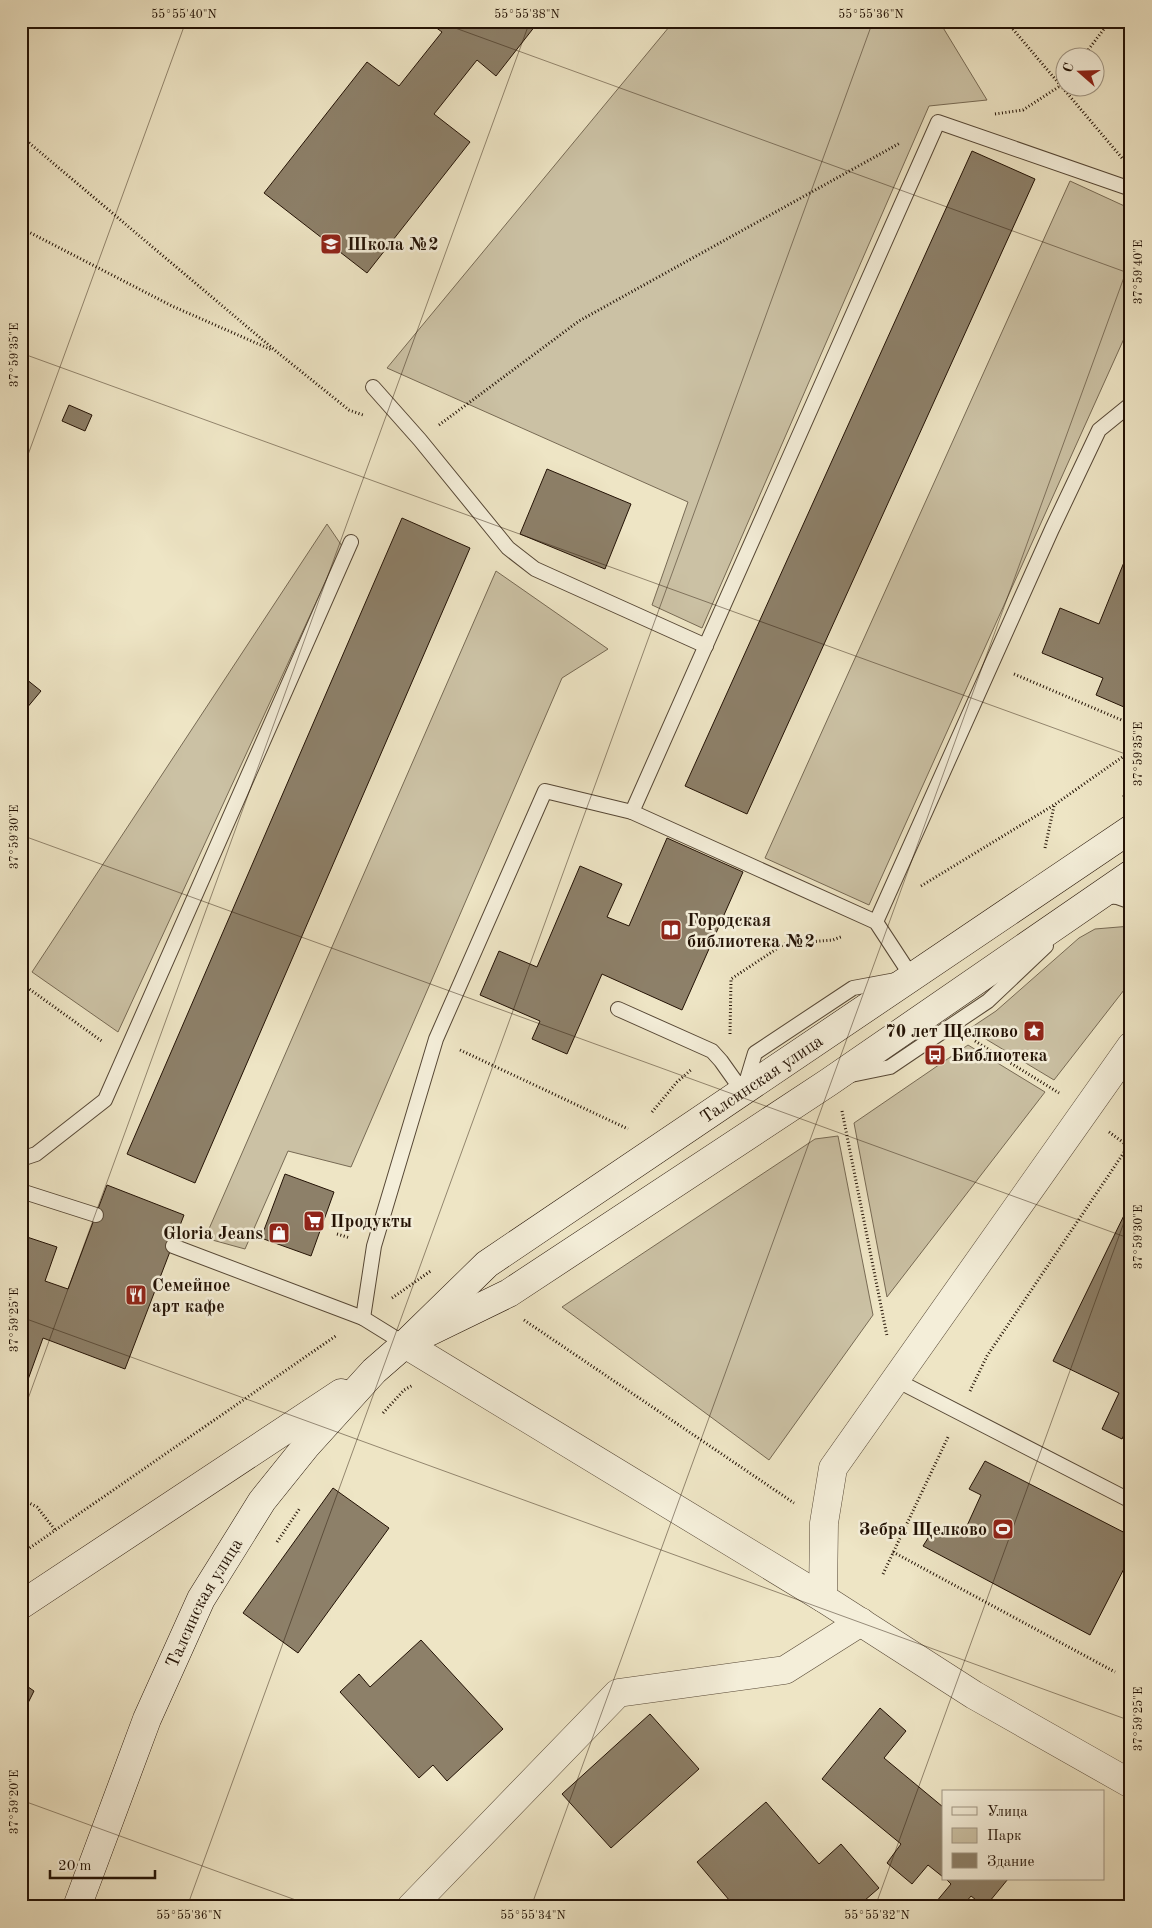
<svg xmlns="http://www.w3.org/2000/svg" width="1152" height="1928" viewBox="0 0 1152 1928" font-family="'Old Standard TT',serif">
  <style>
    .green { fill: #cbc1a4; stroke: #776a54 }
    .building { fill: #8d8069; stroke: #231205 }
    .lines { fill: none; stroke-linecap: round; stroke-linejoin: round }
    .lane-casing { stroke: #564735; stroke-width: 16 }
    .street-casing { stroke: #564735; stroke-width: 29 }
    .secondary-casing { stroke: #231205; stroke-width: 29 }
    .path { stroke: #231205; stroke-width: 3; stroke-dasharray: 1 2.5; stroke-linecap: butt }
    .lane { stroke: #f4eed9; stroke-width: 14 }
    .street { stroke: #f4eed9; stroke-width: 28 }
    .secondary { stroke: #f4eed9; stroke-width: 28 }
    .ticks { fill: none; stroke: #231205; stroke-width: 1; stroke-opacity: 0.45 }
    .labels { text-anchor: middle; stroke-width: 5; stroke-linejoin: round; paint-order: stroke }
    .poi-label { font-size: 18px; font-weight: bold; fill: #231205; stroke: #f4eed9; text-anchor: start }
    .street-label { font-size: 18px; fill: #231205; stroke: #f4eed9 }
    .neatline { fill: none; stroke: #231205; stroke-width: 2 }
    .ticks-label { font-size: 12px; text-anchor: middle; fill: #231205 }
  </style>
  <rect width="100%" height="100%" fill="#eee5c5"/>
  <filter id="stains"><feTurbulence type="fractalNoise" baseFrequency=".004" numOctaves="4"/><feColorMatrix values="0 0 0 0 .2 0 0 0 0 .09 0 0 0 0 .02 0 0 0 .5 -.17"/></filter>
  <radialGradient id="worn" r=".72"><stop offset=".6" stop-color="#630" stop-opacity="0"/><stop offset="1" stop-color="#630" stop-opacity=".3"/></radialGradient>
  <g class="green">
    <path d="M 674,21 L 939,21 L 987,100 L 929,106 L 702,628 L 652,605 L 688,502 L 387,368 Z"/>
    <path d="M 1070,181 L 1131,209 L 1131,323 L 869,905 L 765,858 Z"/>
    <path d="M 327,524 L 342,546 L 118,1032 L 32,972 Z"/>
    <path d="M 496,571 L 608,649 L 562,678 L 351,1167 L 288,1151 L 245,1249 L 205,1238 Z"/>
    <path d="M 1131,926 L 1131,981 L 1054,1080 L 969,1029 L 996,1011 L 1079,938 L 1095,929 Z"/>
    <path d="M 968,1045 L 1045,1092 L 887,1297 L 854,1123 Z"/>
    <path d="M 838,1136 L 873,1315 L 769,1460 L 562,1307 L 815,1139 Z"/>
  </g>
  <g class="building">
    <path d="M 427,21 L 539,21 L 496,76 L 477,60 L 434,114 L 470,142 L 367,273 L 264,193 L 367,62 L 399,86 L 442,32 Z"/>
    <path d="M 972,151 L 1035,179 L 747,814 L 685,786 Z"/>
    <path d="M 69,405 L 92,415 L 85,431 L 62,421 Z"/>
    <path d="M 547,469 L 631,504 L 605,569 L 520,534 Z"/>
    <path d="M 402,518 L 470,548 L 195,1183 L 127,1154 Z"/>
    <path d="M 1131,545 L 1131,710 L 1096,695 L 1103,678 L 1042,653 L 1060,608 L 1099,624 Z"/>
    <path d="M 21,675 L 41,691 L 21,715 Z"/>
    <path d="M 667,838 L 743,872 L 682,1010 L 602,974 L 567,1054 L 532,1039 L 540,1021 L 480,995 L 499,951 L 537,967 L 580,866 L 622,884 L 607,917 L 629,926 Z"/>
    <path d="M 285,1174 L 334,1192 L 311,1256 L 261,1238 Z"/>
    <path d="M 107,1185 L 184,1215 L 125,1369 L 43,1338 L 21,1399 L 21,1235 L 57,1247 L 45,1281 L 68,1289 Z"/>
    <path d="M 1131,1201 L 1131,1421 L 1122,1439 L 1102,1429 L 1119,1393 L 1053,1361 Z"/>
    <path d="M 985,1461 L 1131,1536 L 1131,1555 L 1090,1635 L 923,1546 L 930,1535 L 939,1527 L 953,1525 L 966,1528 L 981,1495 L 969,1489 Z"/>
    <path d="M 333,1488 L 389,1528 L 298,1653 L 243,1613 Z"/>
    <path d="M 421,1640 L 503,1729 L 447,1781 L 433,1765 L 419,1778 L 340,1692 L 359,1674 L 370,1687 Z"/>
    <path d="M 21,1682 L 34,1691 L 21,1717 Z"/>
    <path d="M 880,1708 L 906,1731 L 884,1758 L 943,1807 L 943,1877 L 928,1865 L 912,1884 L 887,1863 L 901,1844 L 822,1779 Z"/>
    <path d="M 650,1714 L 699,1769 L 611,1848 L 562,1794 Z"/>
    <path d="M 766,1802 L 819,1864 L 841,1844 L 879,1888 L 857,1907 L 735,1907 L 697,1862 Z"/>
    <path d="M 946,1879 L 1008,1879 L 985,1907 L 971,1896 L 962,1907 L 942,1907 L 936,1902 L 951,1884 Z"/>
    <path d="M 1131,1895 L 1131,1907 L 1120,1907 Z"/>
  </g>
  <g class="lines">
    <g class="lane-casing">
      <g id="lane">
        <path d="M 373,387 L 420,440 L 508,548 L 535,569 L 706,646"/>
        <path d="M 1103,896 L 1117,897 L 1131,902"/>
        <path d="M 876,922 L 1052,529 L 1099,430 L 1131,404"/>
        <path d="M 618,1009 L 712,1051 L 721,1061 L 743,1092"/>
        <path d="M 851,1075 L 890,1067 L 927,1042 L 988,1001 L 1046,946"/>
        <path d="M 745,1086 L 755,1053 L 853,988 L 912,977 L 876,922 L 632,812 L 938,122 L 1131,189"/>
        <path d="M 21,1159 L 36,1154 L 105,1100 L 351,542"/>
        <path d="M 21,1191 L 96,1215"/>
        <path d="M 173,1246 L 363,1318 L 405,1344"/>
        <path d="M 363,1318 L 374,1246 L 436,1039 L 545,791 L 632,812"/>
        <path d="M 896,1380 L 1131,1501"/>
      </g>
    </g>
    <g class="street-casing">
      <g id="street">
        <path d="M 405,1344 L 823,1598 L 974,1695 L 1131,1784"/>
        <path d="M 823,1598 L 824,1523 L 833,1468 L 1131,1046"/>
        <path d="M 411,1907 L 618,1693 L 785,1670 L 861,1622"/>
      </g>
    </g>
    <g class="secondary-casing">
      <g id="secondary">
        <path d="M 429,1332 L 509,1293 L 829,1082 L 1131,874"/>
        <path d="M 21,1605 L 341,1393"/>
        <path id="s1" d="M 77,1907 L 147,1719 L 201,1599 L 262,1501 L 307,1445 L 374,1371 L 405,1344 L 487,1264 L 1131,829"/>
      </g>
    </g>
    <g class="path">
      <path d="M 1006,21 L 1122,158"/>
      <path d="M 1082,58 L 1110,21"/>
      <path d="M 995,114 L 1023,110 L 1060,86 L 1064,80"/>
      <path d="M 21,136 L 277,352 L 349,410 L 363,415"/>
      <path d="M 21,228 L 172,306 L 272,350"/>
      <path d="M 439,425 L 579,321 L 900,143"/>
      <path d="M 1014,674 L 1131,724"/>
      <path d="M 1123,797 L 1131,792"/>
      <path d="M 1045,848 L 1054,806"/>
      <path d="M 921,886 L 1054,805 L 1131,751"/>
      <path d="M 21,983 L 103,1042"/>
      <path d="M 730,1034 L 731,979 L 784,944 L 833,940 L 843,936"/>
      <path d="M 975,1041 L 1059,1093"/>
      <path d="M 460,1050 L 628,1129"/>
      <path d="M 842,1111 L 887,1336"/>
      <path d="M 652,1112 L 677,1082 L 692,1069"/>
      <path d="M 1109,1132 L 1128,1146"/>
      <path d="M 337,1234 L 350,1238"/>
      <path d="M 392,1298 L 432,1270"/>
      <path d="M 524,1320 L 794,1503"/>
      <path d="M 970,1391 L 987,1356 L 1131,1142"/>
      <path d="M 383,1413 L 404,1390 L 413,1385"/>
      <path d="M 21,1499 L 37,1507 L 56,1531"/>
      <path d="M 277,1542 L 300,1508"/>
      <path d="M 893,1552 L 1115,1672"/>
      <path d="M 21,1554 L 337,1335"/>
      <path d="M 883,1574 L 949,1435"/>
    </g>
    <use href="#lane" class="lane"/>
    <use href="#street" class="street"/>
    <use href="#secondary" class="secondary"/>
  </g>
  <path class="ticks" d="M 436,21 L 1131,274M 21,353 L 1131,756M 21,474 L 186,21M 21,835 L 1131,1239M 21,1317 L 1131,1721M 21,1418 L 530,21M 21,1800 L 315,1907M 187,1907 L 873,21M 531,1907 L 1131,258M 875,1907 L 1131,1203"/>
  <defs>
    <g id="school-square" transform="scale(1.125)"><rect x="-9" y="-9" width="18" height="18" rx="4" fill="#8f2418" stroke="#f4eed9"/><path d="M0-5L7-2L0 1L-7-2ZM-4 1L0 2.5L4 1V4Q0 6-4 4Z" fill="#fff"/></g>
    <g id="library-square" transform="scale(1.125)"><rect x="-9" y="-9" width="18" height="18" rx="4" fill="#8f2418" stroke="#f4eed9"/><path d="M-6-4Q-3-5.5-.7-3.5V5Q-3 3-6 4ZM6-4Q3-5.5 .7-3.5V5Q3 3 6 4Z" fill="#fff"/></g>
    <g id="sight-square" transform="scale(1.125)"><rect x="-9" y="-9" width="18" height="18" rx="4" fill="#8f2418" stroke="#f4eed9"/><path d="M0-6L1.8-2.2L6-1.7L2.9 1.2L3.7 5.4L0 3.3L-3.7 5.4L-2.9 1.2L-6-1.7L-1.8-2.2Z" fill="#fff"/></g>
    <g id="bus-square" transform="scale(1.125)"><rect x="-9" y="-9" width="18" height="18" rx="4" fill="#8f2418" stroke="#f4eed9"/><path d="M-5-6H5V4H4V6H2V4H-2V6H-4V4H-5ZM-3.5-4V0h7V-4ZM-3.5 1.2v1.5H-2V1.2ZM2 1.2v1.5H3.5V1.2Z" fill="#fff"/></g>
    <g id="supermarket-square" transform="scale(1.125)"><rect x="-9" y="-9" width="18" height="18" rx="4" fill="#8f2418" stroke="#f4eed9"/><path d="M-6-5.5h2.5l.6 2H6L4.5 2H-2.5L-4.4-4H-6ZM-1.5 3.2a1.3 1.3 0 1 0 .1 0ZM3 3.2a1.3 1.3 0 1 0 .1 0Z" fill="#fff"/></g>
    <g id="shop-square" transform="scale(1.125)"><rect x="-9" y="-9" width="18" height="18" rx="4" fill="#8f2418" stroke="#f4eed9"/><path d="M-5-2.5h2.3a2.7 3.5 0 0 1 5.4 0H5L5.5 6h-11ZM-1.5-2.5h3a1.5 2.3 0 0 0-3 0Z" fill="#fff"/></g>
    <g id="restaurant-square" transform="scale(1.125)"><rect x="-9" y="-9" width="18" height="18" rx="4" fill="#8f2418" stroke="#f4eed9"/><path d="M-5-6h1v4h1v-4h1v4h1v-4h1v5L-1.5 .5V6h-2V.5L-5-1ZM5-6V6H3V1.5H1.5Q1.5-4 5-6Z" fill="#fff"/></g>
    <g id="stadium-square" transform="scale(1.125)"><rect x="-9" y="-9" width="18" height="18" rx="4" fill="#8f2418" stroke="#f4eed9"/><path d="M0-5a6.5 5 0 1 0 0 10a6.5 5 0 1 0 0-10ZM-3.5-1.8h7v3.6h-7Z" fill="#fff"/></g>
  </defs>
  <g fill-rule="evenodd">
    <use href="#school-square" x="331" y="244"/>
    <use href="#library-square" x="671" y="930"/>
    <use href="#sight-square" x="1034" y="1031"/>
    <use href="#bus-square" x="935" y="1055"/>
    <use href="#supermarket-square" x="314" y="1221"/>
    <use href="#shop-square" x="279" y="1233"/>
    <use href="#restaurant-square" x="136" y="1295"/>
    <use href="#stadium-square" x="1003" y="1529"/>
  </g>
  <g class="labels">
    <g class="poi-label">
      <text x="347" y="250">Школа №2</text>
      <text x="687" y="926">Городская<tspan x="687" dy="21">библиотека №2</tspan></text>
      <text x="1018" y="1037" text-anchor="end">70 лет Щелково</text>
      <text x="951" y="1061">Библиотека</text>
      <text x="330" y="1227">Продукты</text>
      <text x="263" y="1239" text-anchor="end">Gloria Jeans</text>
      <text x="152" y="1291">Семейное<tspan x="152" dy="21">арт кафе</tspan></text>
      <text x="987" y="1535" text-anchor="end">Зебра Щелково</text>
    </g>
    <g class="street-label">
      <text dy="6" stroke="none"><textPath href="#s1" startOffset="1106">Талсинская улица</textPath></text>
      <text dy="6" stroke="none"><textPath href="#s1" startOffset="330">Талсинская улица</textPath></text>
    </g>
  </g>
  <rect width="1152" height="1928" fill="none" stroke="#eee5c5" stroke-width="55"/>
  <rect x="942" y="1790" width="162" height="90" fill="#f4eed9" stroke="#a09684"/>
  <rect x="952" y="1807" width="25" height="8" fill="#f4eed9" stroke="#a09684"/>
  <text x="987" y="1816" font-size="15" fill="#231205">Улица</text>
  <rect x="952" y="1828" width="25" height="15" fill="#cbc1a4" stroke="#a09684"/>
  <text x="987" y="1840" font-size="15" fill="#231205">Парк</text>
  <rect x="952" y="1853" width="25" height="15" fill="#8d8069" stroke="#a09684"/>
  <text x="987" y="1866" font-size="15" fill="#231205">Здание</text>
  <g transform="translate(1080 72) rotate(290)"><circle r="24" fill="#f4eed9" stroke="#a09684"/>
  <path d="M0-4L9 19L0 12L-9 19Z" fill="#8f2418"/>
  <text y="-8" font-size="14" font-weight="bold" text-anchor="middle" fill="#231205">С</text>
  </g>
  <path d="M50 1870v8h105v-8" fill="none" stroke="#231205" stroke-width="2.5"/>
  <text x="58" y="1870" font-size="15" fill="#231205" stroke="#f4eed9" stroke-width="4" paint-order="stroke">20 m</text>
  <rect x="28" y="28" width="1096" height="1872" class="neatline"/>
  <g class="ticks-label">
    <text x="184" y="18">55°55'40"N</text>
    <text x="527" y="18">55°55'38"N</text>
    <text x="871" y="18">55°55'36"N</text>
    <text transform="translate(1138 272) rotate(-90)" y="4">37°59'40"E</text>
    <text transform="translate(14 355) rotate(-90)" y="4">37°59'35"E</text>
    <text transform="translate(1138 754) rotate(-90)" y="4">37°59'35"E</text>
    <text transform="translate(14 837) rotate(-90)" y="4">37°59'30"E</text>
    <text transform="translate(1138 1237) rotate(-90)" y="4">37°59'30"E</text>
    <text transform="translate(14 1320) rotate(-90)" y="4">37°59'25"E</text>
    <text transform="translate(1138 1719) rotate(-90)" y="4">37°59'25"E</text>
    <text transform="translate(14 1802) rotate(-90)" y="4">37°59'20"E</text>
    <text x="189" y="1919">55°55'36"N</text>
    <text x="533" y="1919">55°55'34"N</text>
    <text x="877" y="1919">55°55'32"N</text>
  </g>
  <rect width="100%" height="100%" filter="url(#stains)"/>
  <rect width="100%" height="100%" fill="url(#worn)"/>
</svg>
